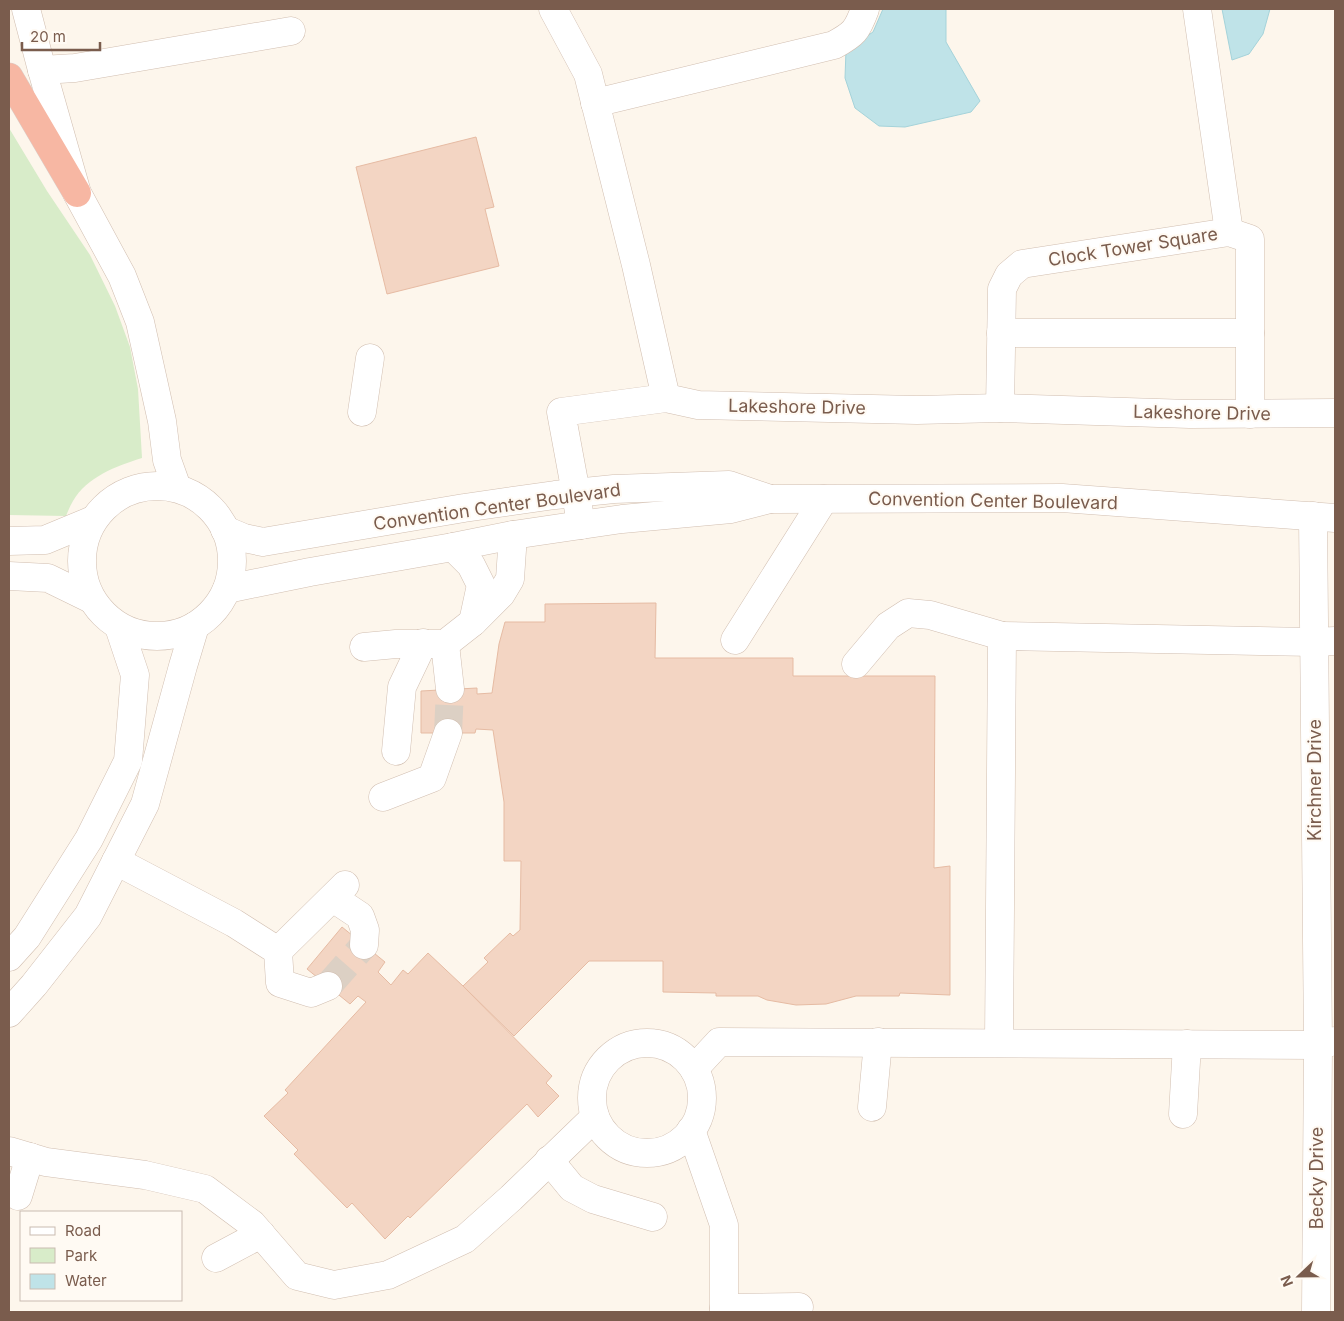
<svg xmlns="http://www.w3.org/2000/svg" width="1344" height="1321" viewBox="0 0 1344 1321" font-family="Inter,sans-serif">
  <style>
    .green { fill: #d8ecc9 }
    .water { fill: #bfe3e8; stroke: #a5d3da }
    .building { fill: #f3d5c3; stroke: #e6bba3 }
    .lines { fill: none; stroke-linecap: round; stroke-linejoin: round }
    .minor-tunnel { stroke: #dcd0c4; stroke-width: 28; stroke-dasharray: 28 14; stroke-linecap: butt }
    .minor-casing { stroke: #d1beb0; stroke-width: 29 }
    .highway-casing { stroke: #dad1cd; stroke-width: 29 }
    .minor { stroke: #fff; stroke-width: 28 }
    .highway { stroke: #f7b7a3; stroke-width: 28 }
    .labels { text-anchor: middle; stroke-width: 4; stroke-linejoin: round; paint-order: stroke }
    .street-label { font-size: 18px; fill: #7a5c4d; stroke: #fffaf3 }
  </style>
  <rect width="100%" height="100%" fill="#fdf6ec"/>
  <path class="green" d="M 9,128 L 47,191 L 90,255 L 115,306 L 130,347 L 138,389 L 142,458 C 116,466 87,477 73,501 C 70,506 68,511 66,516 L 9,515 Z"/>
  <g class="water">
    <path d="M 883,9 L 946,9 L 946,42 L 980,101 L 971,112 L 905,127 L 879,126 L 855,108 L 845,78 L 846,50 L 873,32 Z"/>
    <path d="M 1222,9 L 1270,9 L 1263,34 L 1249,54 L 1232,60 Z"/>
  </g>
  <g class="building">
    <path d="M 476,137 L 494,207 L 485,209 L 499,266 L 387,294 L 356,167 Z"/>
    <path d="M 656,603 L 655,658 L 793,658 L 793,676 L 935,676 L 934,868 L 950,866 L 950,995 L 900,993 L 899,996 L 856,996 L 826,1004 L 796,1005 L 767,1000 L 758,996 L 716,996 L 716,993 L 663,992 L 663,961 L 589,961 L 514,1036 L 463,986 L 488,962 L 484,958 L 510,933 L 513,936 L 520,930 L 521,861 L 504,861 L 504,802 L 493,730 L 476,729 L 475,733 L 421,733 L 421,691 L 477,688 L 477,694 L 492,693 L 499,644 L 505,622 L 545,622 L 545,604 Z"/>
    <path d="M 342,927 L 385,962 L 378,972 L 391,985 L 403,970 L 408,974 L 428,953 L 463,986 L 552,1076 L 546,1083 L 559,1096 L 538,1117 L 527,1104 L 410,1218 L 408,1216 L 385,1239 L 352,1203 L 347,1208 L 294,1154 L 298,1150 L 264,1116 L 288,1093 L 285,1090 L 366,1002 L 358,996 L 350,1004 L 307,969 Z"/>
  </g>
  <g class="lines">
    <g class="minor-tunnel">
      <path d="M 448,733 L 450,689"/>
      <path d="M 328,986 L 364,945"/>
    </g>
    <g class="minor-casing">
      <g id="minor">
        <path d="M 26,9 L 42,70 L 77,193 L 122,276 L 140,322 L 162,421 L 167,460 L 177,488"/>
        <path d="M 553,9 L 588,74 L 636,265 L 666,398"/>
        <path d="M 1197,9 L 1229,232"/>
        <path d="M 42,70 L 75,68 L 291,31"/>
        <path d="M 595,103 L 834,45 C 854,34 857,31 865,9"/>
        <path d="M 1001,333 L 1250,333"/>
        <path d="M 1000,408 L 1002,289 L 1009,275 L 1022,264 L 1229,232 L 1250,239 L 1250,414"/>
        <path d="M 362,412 L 370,358"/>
        <circle cx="157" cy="561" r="75"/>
        <path d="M 1313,516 L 1318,1045 L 1316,1312"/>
        <path d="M 581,525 L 576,493 L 561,412 L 666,398 L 698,405 L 917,410 L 1000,408 L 1190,414 L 1335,413"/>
        <path d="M 225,530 L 244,538 L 263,542 L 464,508 L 555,495 L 614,489 L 729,485 L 770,499"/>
        <path d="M 9,541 L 45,540 L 93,520"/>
        <path d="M 453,547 L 471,565 L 481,585 L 473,622"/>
        <path d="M 9,576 L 48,578 L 91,599"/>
        <path d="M 227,589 L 310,572 L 453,547 L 513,535 L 622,519 L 731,509 L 770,499 L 1062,498 L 1335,518"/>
        <path d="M 735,640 L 824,499"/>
        <path d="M 445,644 L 450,689"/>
        <path d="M 364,647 L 396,644 L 445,644 L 473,622 L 501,594 L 510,579 L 513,535"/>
        <path d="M 856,664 L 888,626 L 908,613 L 930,615 L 1002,636"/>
        <path d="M 396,751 L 402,687 L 423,643"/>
        <path d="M 383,797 L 432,778 L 448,733"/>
        <path d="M 116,861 L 234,923 L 278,951 L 280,983 L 311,993 L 328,986"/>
        <path d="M 333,898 L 360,916 L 365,930 L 364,945"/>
        <path d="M 278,951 L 345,885"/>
        <path d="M 9,957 L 27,937 L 89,839 L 128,761 L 135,675 L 119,627"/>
        <path d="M 9,1013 L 34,985 L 88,916 L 145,804 L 183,666 L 195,626"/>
        <path d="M 999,1043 L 1002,636 L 1314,642 L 1335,641"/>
        <circle cx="647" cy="1098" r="55"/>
        <path d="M 694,1069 L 719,1042 L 1318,1045 L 1335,1041"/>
        <path d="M 872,1107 L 878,1042"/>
        <path d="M 1183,1114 L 1187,1044"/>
        <path d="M 691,1130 L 724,1225 L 724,1312"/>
        <path d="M 9,1151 L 46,1162 L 145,1175 L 205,1189 L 252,1224 L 297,1276 L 334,1285 L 388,1275 L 465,1239 L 511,1198 L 595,1117"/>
        <path d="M 549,1160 L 572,1188 L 593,1199 L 653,1217"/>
        <path d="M 18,1196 L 30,1157"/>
        <path d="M 216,1258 L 261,1234"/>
        <path d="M 724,1308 L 799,1307"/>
      </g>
    </g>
    <g class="highway-casing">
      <path id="highway" d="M 9,77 L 77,193"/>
    </g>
    <use href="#minor" class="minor"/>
    <use href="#highway" class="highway"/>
  </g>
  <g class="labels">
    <g class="street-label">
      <text transform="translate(1133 247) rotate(-9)" y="6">Clock Tower Square</text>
      <text transform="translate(797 407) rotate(1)" y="6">Lakeshore Drive</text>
      <text transform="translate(1202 413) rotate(1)" y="6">Lakeshore Drive</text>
      <text transform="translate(993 501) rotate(1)" y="6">Convention Center Boulevard</text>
      <text transform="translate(497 507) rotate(-8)" y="6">Convention Center Boulevard</text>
      <text transform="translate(1315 780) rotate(-90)" y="6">Kirchner Drive</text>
      <text transform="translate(1317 1178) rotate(-90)" y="6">Becky Drive</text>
    </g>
  </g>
  <rect width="1344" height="1321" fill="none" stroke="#7a5c4d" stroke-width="20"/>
  <rect x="20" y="1211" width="162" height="90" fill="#fffaf3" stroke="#cabbb1"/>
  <rect x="30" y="1227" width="25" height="8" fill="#ffffff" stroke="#cabbb1"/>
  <text x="65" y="1236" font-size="15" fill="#7a5c4d">Road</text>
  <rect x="30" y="1248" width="25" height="15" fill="#d8ecc9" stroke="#cabbb1"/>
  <text x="65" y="1261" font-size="15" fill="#7a5c4d">Park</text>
  <rect x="30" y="1274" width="25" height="15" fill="#bfe3e8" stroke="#cabbb1"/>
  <text x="65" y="1286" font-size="15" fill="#7a5c4d">Water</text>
  <g transform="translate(1299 1276) rotate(248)" stroke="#fffaf3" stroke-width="4" paint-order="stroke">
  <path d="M0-4L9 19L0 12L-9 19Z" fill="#7a5c4d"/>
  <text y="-8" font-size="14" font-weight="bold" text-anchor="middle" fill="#7a5c4d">N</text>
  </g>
  <path d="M22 42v8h78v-8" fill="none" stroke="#7a5c4d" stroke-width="2.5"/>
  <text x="30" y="42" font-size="15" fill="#7a5c4d" stroke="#fffaf3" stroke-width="4" paint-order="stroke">20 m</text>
</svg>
